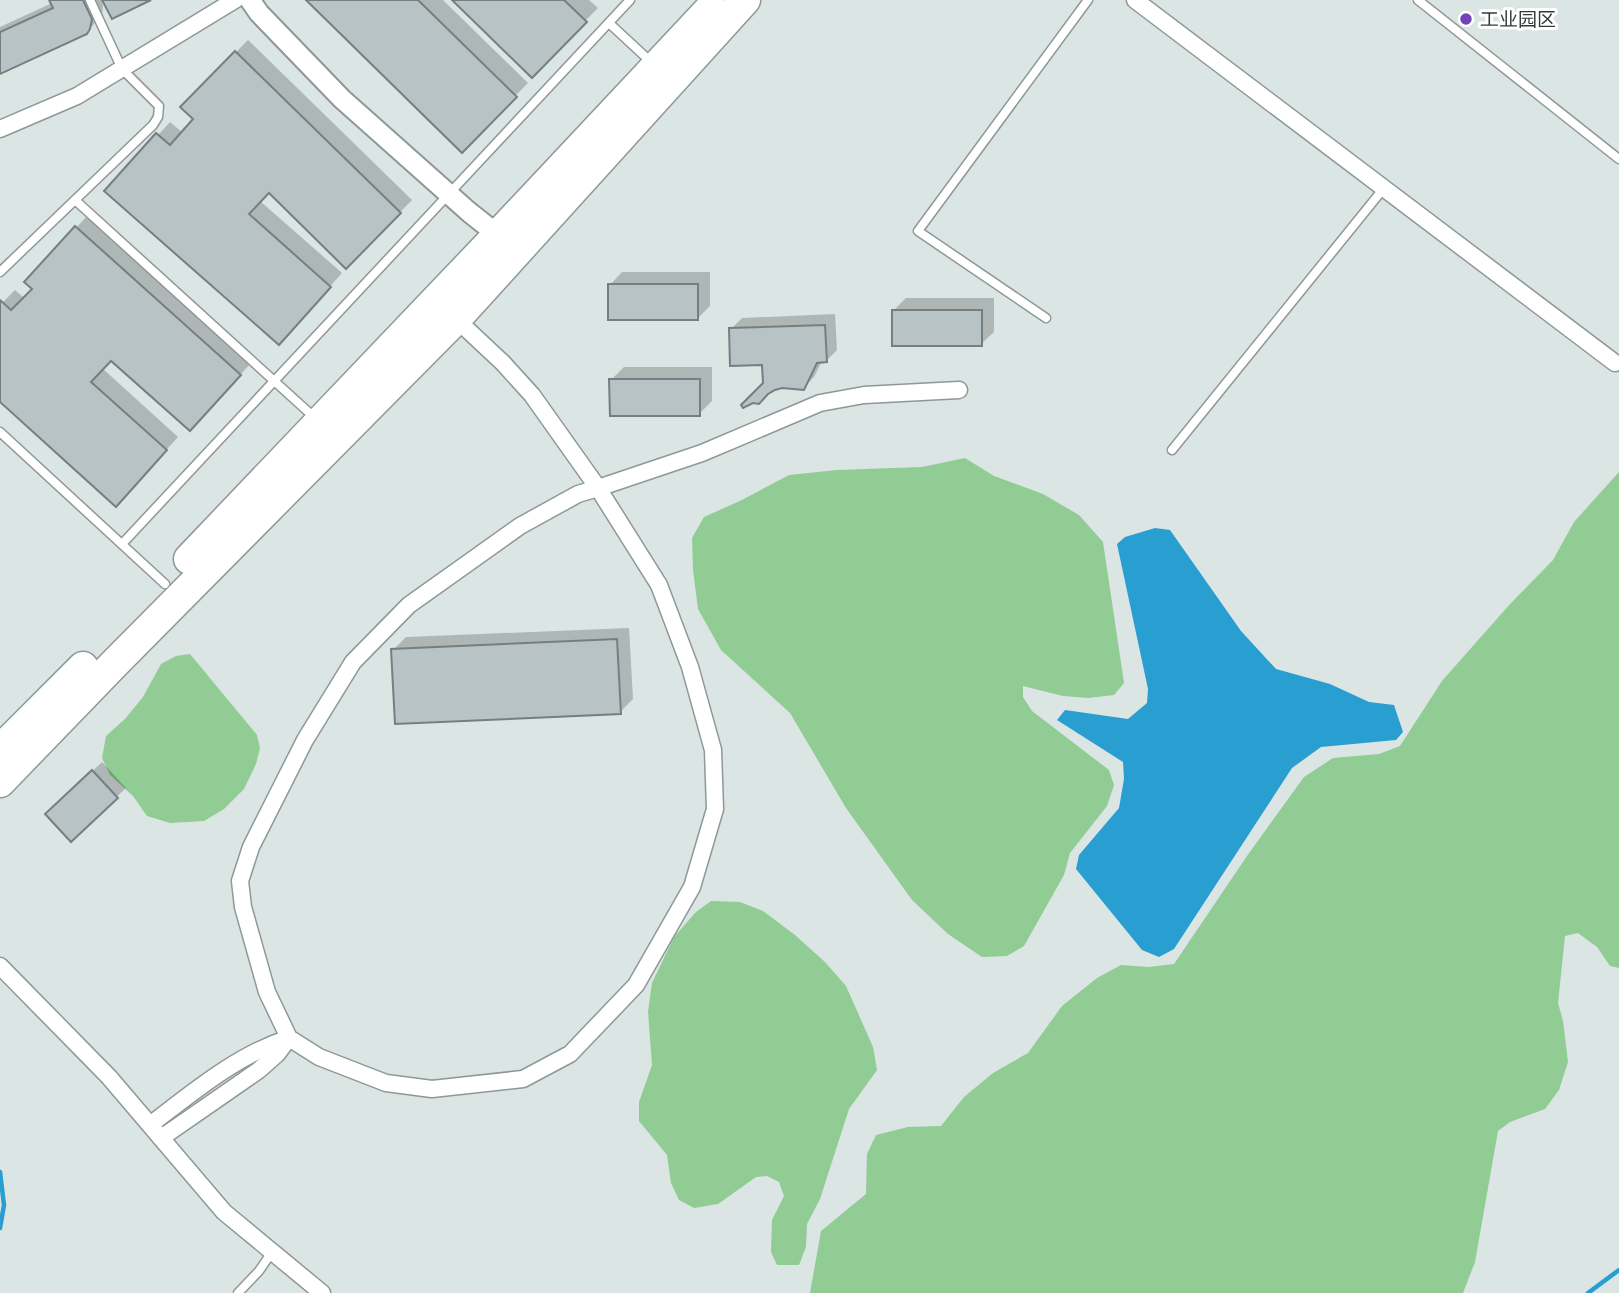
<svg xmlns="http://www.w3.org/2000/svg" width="1619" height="1293" viewBox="0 0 1619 1293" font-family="'PT Sans Narrow','Noto Sans SC',sans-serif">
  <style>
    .green { fill: #90cc93 }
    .water { fill: #299ed1 }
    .shadow { fill: #0003 }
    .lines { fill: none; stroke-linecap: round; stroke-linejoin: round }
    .stream { stroke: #299ed1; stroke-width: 4.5 }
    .building { fill: #b8c3c5; stroke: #757f81; stroke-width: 2 }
    .service-casing { stroke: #8e9897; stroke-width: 11 }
    .minor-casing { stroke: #8e9897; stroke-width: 19 }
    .tertiary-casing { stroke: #8e9897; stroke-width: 23 }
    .motorway-casing { stroke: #8e9897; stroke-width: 33 }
    .service { stroke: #fff; stroke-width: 8 }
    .minor { stroke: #fff; stroke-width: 16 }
    .tertiary { stroke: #fff; stroke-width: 19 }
    .motorway { stroke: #fff; stroke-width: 30 }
    .poi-dot { fill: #7143bb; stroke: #fff; stroke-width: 2.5 }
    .labels { text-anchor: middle; stroke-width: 6; stroke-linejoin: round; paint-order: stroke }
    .poi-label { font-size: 19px; fill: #363a3a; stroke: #fff; text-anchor: start }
  </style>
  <rect width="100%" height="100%" fill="#dae5e4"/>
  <g class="green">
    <path d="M 965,458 L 994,476 L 1043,494 L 1079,515 L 1103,542 L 1124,683 L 1114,695 L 1088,698 L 1063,696 L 1023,686 L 1023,697 L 1032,711 L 1109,770 L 1114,785 L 1107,806 L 1070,853 L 1064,875 L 1024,946 L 1007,956 L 982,957 L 948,934 L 912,900 L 846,808 L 790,713 L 721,650 L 698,609 L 693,570 L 692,538 L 704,517 L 742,500 L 789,475 L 837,470 L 922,467 Z"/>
    <path d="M 1619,472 L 1619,968 L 1610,966 L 1597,947 L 1578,933 L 1565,936 L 1558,1003 L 1563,1021 L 1568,1062 L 1559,1090 L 1545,1109 L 1510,1122 L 1498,1131 L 1475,1262 L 1463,1293 L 810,1293 L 821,1231 L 866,1194 L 867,1154 L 876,1135 L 908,1127 L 941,1126 L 964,1097 L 993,1073 L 1028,1053 L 1062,1006 L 1097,978 L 1121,965 L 1149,967 L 1174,964 L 1247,856 L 1304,777 L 1333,758 L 1379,754 L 1400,746 L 1442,681 L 1510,604 L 1553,560 L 1574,522 Z"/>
    <path d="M 190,654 L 257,735 L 260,748 L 256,764 L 244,789 L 224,809 L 204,821 L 170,823 L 147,816 L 133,796 L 110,775 L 102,758 L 106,736 L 125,719 L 143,697 L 161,664 L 176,656 Z"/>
    <path d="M 711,901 L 740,902 L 763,911 L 795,935 L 825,962 L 846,986 L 873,1047 L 877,1070 L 849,1109 L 820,1199 L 807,1224 L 806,1247 L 799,1265 L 777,1265 L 771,1252 L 772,1220 L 784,1196 L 779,1182 L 767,1176 L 756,1177 L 718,1204 L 694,1208 L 679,1200 L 671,1183 L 667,1155 L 639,1121 L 639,1102 L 652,1065 L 648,1012 L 652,983 L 674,937 L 696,912 Z"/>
  </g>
  <path class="water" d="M 1155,528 L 1170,530 L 1241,631 L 1276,669 L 1330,684 L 1369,702 L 1394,705 L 1403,732 L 1396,740 L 1321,747 L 1292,768 L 1174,949 L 1159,957 L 1142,950 L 1076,869 L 1079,855 L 1119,808 L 1124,779 L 1123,762 L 1057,720 L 1065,710 L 1128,719 L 1147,703 L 1148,689 L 1117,544 L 1125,537 Z"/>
  <g class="shadow">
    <path d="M 51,0 L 101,0 L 103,6 L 102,15 L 86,33 L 0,72 L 0,27 L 52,3 Z"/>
    <path d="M 308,0 L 443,0 L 528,83 L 462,150 Z"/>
    <path d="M 455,0 L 589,0 L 598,8 L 532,75 Z"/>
    <path d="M 248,40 L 412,200 L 346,267 L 269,191 L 260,201 L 342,273 L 291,330 L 107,191 L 170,122 L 183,133 L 195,119 L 182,107 Z"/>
    <path d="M 88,215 L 252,362 L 202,417 L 111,359 L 102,368 L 178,437 L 128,492 L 0,400 L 0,305 L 15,290 L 24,298 L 34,289 L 26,282 Z"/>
    <path d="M 622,272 L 710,272 L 710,306 L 698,318 L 610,285 Z"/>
    <path d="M 906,298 L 994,298 L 994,332 L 981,344 L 893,311 Z"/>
    <path d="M 835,314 L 837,350 L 826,361 L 822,361 L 814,377 L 803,388 L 765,384 L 764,363 L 731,329 L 742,318 Z"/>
    <path d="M 624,367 L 712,367 L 712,401 L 699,414 L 611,380 Z"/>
    <path d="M 629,628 L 633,699 L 620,712 L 393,650 L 406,637 Z"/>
    <path d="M 102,762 L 126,788 L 71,840 L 57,805 Z"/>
  </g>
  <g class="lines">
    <g class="stream">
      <path d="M 0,1172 L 4,1205 L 0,1228"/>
      <path d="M 1588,1293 L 1619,1270"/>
    </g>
  </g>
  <g class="building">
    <path d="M 49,0 L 83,0 L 92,19 L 90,29 L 87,34 L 0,74 L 0,32 L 53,8 Z"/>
    <path d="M 102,0 L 151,0 L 112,19 Z"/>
    <path d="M 306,0 L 418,0 L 517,97 L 462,153 Z"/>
    <path d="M 452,0 L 564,0 L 587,22 L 532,78 Z"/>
    <path d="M 235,51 L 401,213 L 346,269 L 269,193 L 249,214 L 331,287 L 279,345 L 104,191 L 156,133 L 170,145 L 193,119 L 180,107 Z"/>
    <path d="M 75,226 L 241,375 L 190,431 L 111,361 L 91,382 L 167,450 L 116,507 L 0,402 L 0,300 L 11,310 L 32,289 L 24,282 Z"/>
    <rect x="608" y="284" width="90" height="36"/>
    <rect x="892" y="310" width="90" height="36"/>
    <path d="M 825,325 L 827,362 L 817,363 L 804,390 L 782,388 L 775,390 L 768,394 L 759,404 L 753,403 L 743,408 L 741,405 L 763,383 L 762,365 L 730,366 L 729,328 Z"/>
    <path d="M 609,379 L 700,379 L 700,416 L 610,416 Z"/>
    <path d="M 617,639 L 621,714 L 395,724 L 391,649 Z"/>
    <path d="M 92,770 L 118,798 L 71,842 L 45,814 Z"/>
  </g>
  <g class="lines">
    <g class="service-casing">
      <g id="service">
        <path d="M 1418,0 L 1619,159"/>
        <path d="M 609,23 L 651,62"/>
        <path d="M 75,200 L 315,418"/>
        <path d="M 0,272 L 153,125 L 158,117 L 159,106 L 122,69 L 90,0"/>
        <path d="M 1046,318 L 918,231 L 1088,0"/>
        <path d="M 0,432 L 165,584"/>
        <path d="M 1172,450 L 1384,188"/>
        <path d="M 122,544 L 630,0"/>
        <path d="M 238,1293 L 259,1271 L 272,1252"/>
      </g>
    </g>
    <g class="minor-casing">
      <g id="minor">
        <path d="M 1135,0 L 1615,363"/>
        <path d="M 0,129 L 77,96 L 235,0"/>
        <path d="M 456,319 L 503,363 L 532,395 L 598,488 L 659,585 L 690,667 L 713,750 L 715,809 L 692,887 L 636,985 L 570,1054 L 523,1079 L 432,1089 L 386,1083 L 319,1057 L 289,1038 L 267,992 L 243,907 L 240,881 L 251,847 L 305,740 L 353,662 L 409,605 L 520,526 L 578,494 L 598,488 L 702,453 L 820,403 L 864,395 L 959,390"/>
        <path d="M 0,966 L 109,1077 L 224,1212 L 322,1293"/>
        <path d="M 150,1125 C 193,1092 237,1055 289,1038"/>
        <path d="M 161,1138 L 259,1070 L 277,1054 L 289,1038"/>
      </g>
    </g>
    <g class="tertiary-casing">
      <path id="tertiary" d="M 250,0 L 259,13 L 342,99 L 469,212 L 498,235"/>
    </g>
    <g class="motorway-casing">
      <g id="motorway">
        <path d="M 189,559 L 498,235 L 711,8"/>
        <path d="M 0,750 L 83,667"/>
        <path d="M 0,782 L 115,663 L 456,319 L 745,0"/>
      </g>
    </g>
    <use href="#service" class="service"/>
    <use href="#minor" class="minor"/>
    <use href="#tertiary" class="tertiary"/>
    <use href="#motorway" class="motorway"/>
  </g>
  <circle class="poi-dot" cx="1466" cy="19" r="7"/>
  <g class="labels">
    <g class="poi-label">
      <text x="1480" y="26">工业园区</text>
    </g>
  </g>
</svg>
